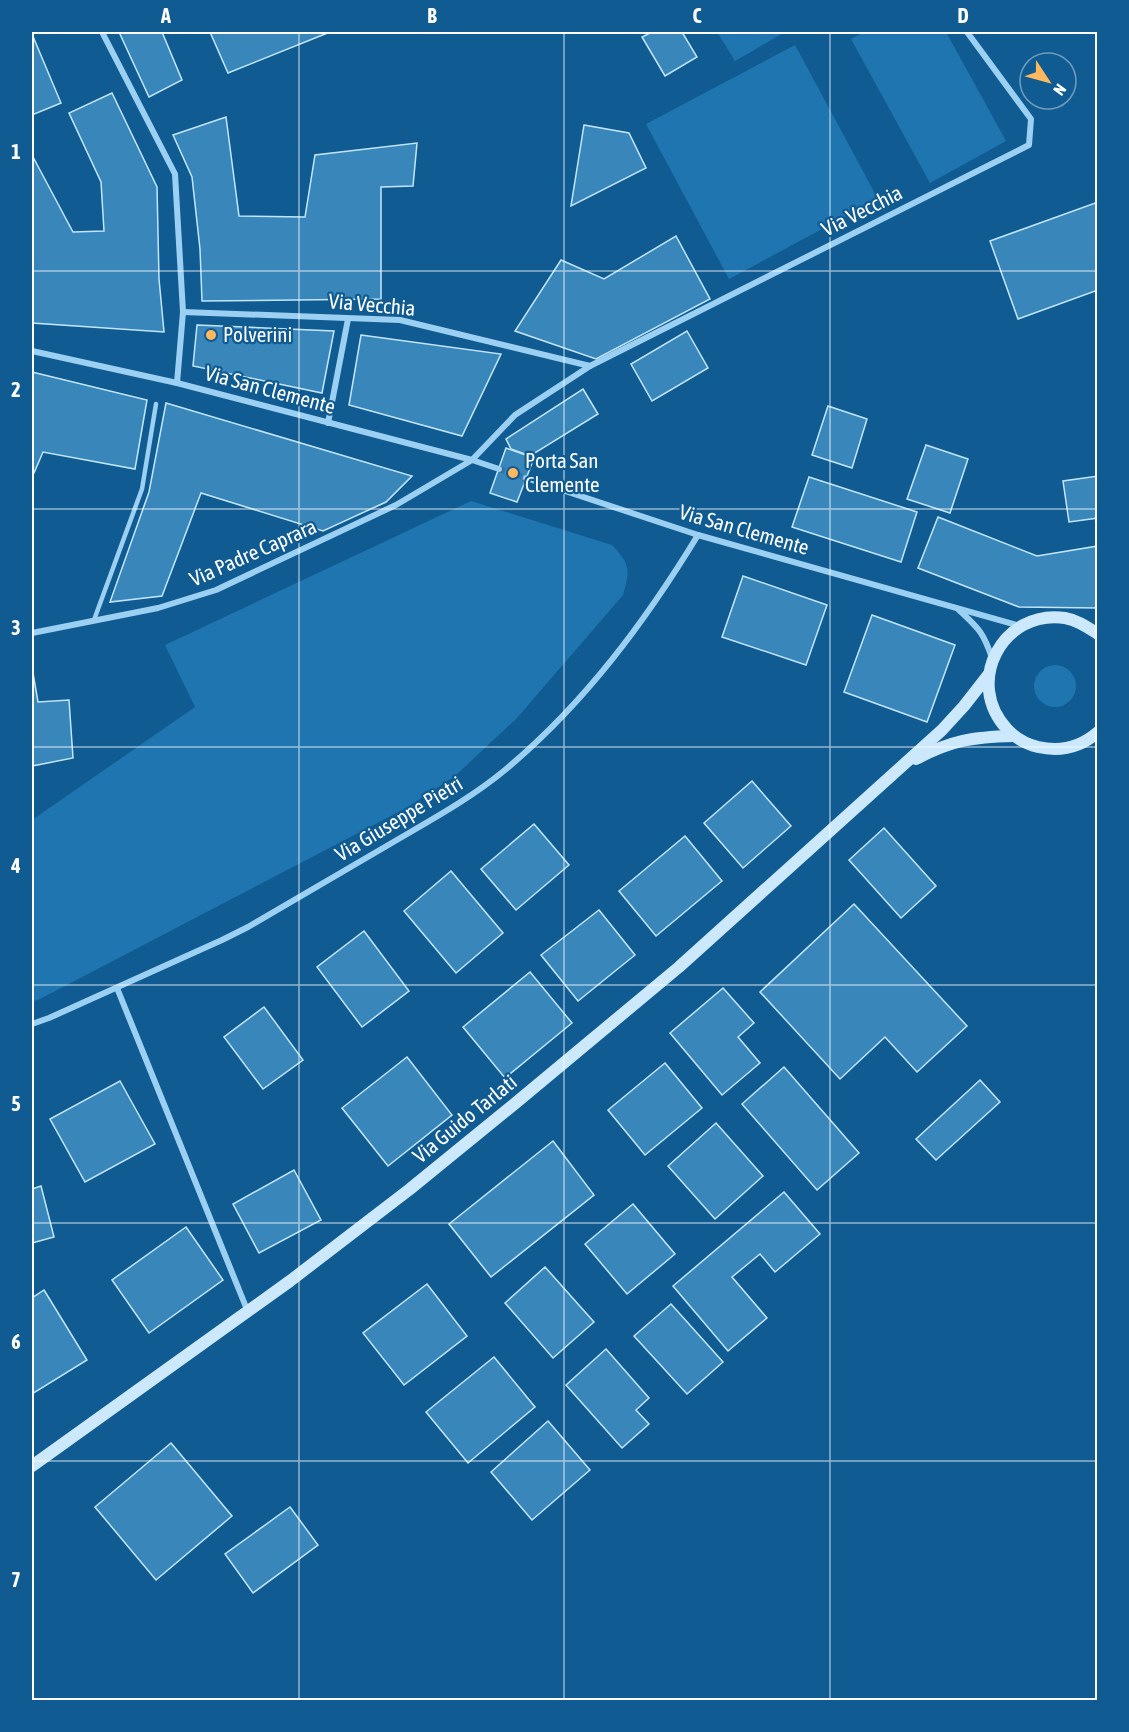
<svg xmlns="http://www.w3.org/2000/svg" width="1129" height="1732" viewBox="0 0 1129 1732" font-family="'Asap Condensed',sans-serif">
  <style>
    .green { fill: #1e75af }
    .building { fill: #3886ba; stroke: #c3e6fe; stroke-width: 1.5 }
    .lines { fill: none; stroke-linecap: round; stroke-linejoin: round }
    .minor-tunnel { stroke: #3474a2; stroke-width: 6; stroke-dasharray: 6 3; stroke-linecap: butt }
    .service { stroke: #9bd0f3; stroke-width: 4.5 }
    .minor { stroke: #9bd0f3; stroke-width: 6 }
    .secondary { stroke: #cbe8fd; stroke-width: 12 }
    .grid { fill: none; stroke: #fff; stroke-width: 1.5; stroke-opacity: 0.55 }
    .poi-dot { fill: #ffb85d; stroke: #105c92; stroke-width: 2 }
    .labels { text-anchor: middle; stroke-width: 4.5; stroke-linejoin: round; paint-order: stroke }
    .street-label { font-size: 21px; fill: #fff; stroke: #105c92 }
    .poi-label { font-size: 21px; fill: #fff; stroke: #105c92; text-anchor: start }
    .neatline { fill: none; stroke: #fff; stroke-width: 2 }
    .grid-label { font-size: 20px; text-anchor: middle; font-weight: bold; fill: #fff }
  </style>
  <rect width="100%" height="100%" fill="#105c92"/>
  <g class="green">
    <path d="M 717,32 L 785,32 L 735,61 Z"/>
    <path d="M 864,32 L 946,32 L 1006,141 L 930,183 L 851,39 Z"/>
    <path d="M 795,45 L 878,199 L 729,279 L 646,124 Z"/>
    <path d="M 471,501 L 612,545 C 631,565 630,570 623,595 L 517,718 L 455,776 L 408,807 L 40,999 L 32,1002 L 32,820 L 195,707 L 165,645 Z"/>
    <circle cx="1055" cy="686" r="21"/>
  </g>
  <g class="building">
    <path d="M 119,32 L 162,32 L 182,80 L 149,97 Z"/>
    <path d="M 210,32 L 330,32 L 228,73 Z"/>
    <path d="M 652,32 L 682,32 L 697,57 L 665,76 L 642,37 Z"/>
    <path d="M 32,34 L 61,103 L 32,115 Z"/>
    <path d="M 112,93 L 157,187 L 159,279 L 164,332 L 32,323 L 32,155 L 73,232 L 104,231 L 101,182 L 69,113 Z"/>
    <path d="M 226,117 L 239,216 L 305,217 L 315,155 L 417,143 L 413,186 L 381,187 L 381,299 L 202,301 L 200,249 L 192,177 L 173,135 Z"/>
    <path d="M 584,125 L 629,133 L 646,168 L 571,206 Z"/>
    <path d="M 1098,202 L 1098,290 L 1018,319 L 990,241 Z"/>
    <path d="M 676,236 L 710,299 L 596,359 L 515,331 L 561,260 L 604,279 Z"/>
    <path d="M 197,325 L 334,331 L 322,393 L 193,366 Z"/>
    <path d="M 687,331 L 708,368 L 652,401 L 631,364 Z"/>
    <path d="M 361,335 L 501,354 L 462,436 L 349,405 Z"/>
    <path d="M 32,372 L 147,400 L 135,469 L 43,452 L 34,473 L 32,473 Z"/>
    <path d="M 583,389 L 598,414 L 530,456 L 511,449 L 506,439 Z"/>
    <path d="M 166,403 L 412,476 L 386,502 L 323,531 L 201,493 L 162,596 L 110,602 L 149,492 Z"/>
    <path d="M 828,406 L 867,419 L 852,468 L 812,455 Z"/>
    <path d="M 926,445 L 968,459 L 950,513 L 907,499 Z"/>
    <path d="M 506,448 L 534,458 L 517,502 L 490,493 Z"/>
    <path d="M 1098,476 L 1098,518 L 1069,522 L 1063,481 Z"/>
    <path d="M 809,477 L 917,512 L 901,562 L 792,527 Z"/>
    <path d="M 938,517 L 1037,556 L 1098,546 L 1098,608 L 1019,607 L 918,568 Z"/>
    <path d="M 743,576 L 827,605 L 806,665 L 722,637 Z"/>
    <path d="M 872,615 L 955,645 L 927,722 L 844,692 Z"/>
    <path d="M 32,673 L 33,673 L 38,702 L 69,700 L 73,758 L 32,766 Z"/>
    <path d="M 752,781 L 791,826 L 743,868 L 704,823 Z"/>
    <path d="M 534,824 L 569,865 L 516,910 L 481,869 Z"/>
    <path d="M 884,828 L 936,886 L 901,918 L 849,860 Z"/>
    <path d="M 685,836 L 722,881 L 656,936 L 619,891 Z"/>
    <path d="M 451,871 L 503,933 L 456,973 L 404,911 Z"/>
    <path d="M 854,904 L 967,1026 L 917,1072 L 885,1037 L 840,1079 L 760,992 Z"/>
    <path d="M 599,910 L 635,955 L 578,1001 L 541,955 Z"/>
    <path d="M 364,931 L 409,991 L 362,1027 L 317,967 Z"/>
    <path d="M 530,972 L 572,1023 L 505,1078 L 463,1027 Z"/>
    <path d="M 723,988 L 754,1023 L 738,1037 L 760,1063 L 722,1095 L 670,1033 Z"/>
    <path d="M 264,1007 L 303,1060 L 263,1089 L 224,1037 Z"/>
    <path d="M 407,1057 L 452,1115 L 388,1166 L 342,1108 Z"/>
    <path d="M 665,1063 L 702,1108 L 645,1155 L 608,1110 Z"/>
    <path d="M 784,1067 L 859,1153 L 817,1190 L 742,1104 Z"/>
    <path d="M 980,1080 L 1000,1102 L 936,1160 L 916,1139 Z"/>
    <path d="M 120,1081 L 155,1144 L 85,1182 L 50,1119 Z"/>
    <path d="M 716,1123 L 763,1176 L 715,1219 L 668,1166 Z"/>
    <path d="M 553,1141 L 594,1195 L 491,1277 L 449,1224 Z"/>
    <path d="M 294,1170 L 321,1220 L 259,1253 L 233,1204 Z"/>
    <path d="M 41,1186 L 54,1237 L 32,1243 L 32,1189 Z"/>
    <path d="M 784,1192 L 820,1234 L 775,1272 L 760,1254 L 732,1277 L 767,1318 L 728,1351 L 673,1286 Z"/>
    <path d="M 633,1204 L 675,1254 L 627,1294 L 585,1244 Z"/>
    <path d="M 186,1227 L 223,1280 L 149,1333 L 112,1280 Z"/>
    <path d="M 545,1267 L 594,1322 L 553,1358 L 505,1303 Z"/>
    <path d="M 427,1284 L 467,1336 L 404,1385 L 363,1333 Z"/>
    <path d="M 44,1290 L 87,1360 L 32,1394 L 32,1298 Z"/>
    <path d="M 671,1304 L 723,1362 L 687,1394 L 634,1336 Z"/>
    <path d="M 606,1349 L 649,1398 L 636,1410 L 649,1424 L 622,1448 L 566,1385 Z"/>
    <path d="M 494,1357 L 535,1407 L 468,1463 L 426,1412 Z"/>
    <path d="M 548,1421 L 590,1470 L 532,1520 L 491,1472 Z"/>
    <path d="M 171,1443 L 232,1516 L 156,1580 L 95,1507 Z"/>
    <path d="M 290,1507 L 318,1545 L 253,1593 L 225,1554 Z"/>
  </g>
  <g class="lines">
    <path class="minor-tunnel" d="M 499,469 L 526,478"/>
    <path class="service" d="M 94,620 L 142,489 L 156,404"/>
    <g class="minor">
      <path d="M 102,32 L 175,174 L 183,312 L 177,383"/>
      <path d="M 183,312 L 400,320 L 590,366"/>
      <path d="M 32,351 L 177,383 L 472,460 L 499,469"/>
      <path d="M 328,423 L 348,319"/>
      <path d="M 526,478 L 698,535 L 1020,626"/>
      <path d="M 958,609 C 978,628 983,631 992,658"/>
      <path d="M 32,633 L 158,608 L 216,590 L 396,505 L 472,460 L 515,415 L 590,366 L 1029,145 L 1031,119 L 967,32"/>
      <path d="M 117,988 L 248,1312"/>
      <path d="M 32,1024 L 49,1018 L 222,940 L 248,927 C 295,900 342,872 390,844 C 429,821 470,799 505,770 C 584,704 645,622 698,535"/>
    </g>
    <g class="secondary">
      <path d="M 1098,634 C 1087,627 1077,620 1065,618 C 1002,609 964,683 1007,729 C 1015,738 1026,744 1038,747 C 1060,752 1081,747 1098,732"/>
      <path d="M 916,759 C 952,740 973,737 1013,736"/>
      <path d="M 32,1466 L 290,1281 L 410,1189 L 518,1101 L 679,967 L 942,730 L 964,706 L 989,674"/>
    </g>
  </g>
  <path class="grid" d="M 299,32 L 299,1700M 564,32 L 564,1700M 830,32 L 830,1700M 32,271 L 1098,271M 32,509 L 1098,509M 32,747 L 1098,747M 32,985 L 1098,985M 32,1223 L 1098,1223M 32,1461 L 1098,1461"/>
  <g class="poi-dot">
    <circle cx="211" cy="335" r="6"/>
    <circle cx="513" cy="473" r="6"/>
  </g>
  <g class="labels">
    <g class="street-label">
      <text transform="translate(862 211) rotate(-27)" y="7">Via Vecchia</text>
      <text transform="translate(372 305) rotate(5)" y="7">Via Vecchia</text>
      <text transform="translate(270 390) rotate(15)" y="7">Via San Clemente</text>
      <text transform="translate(744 530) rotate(16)" y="7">Via San Clemente</text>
      <text transform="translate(253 553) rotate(-24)" y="7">Via Padre Caprara</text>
      <text transform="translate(399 819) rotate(-31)" y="7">Via Giuseppe Pietri</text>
      <text transform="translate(465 1119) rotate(-39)" y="7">Via Guido Tarlati</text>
    </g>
    <g class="poi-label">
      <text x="223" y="342">Polverini</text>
      <text x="525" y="468">Porta San<tspan x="525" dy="24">Clemente</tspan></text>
    </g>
  </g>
  <rect width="1129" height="1732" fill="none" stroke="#105c92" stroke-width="66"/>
  <g transform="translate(1048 81) rotate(126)"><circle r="28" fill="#105c92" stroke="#709dbe" stroke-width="1.5"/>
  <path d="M0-4.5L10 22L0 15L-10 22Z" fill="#ffb85d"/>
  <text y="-9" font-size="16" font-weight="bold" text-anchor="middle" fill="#ffffff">N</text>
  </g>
  <rect x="33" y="33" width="1063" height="1666" class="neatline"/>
  <g class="grid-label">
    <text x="166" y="23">A</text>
    <text x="432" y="23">B</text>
    <text x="697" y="23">C</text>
    <text x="963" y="23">D</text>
    <text x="16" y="159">1</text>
    <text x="16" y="397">2</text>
    <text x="16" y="635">3</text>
    <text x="16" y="873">4</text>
    <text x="16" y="1111">5</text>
    <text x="16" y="1349">6</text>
    <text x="16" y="1587">7</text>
  </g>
</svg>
